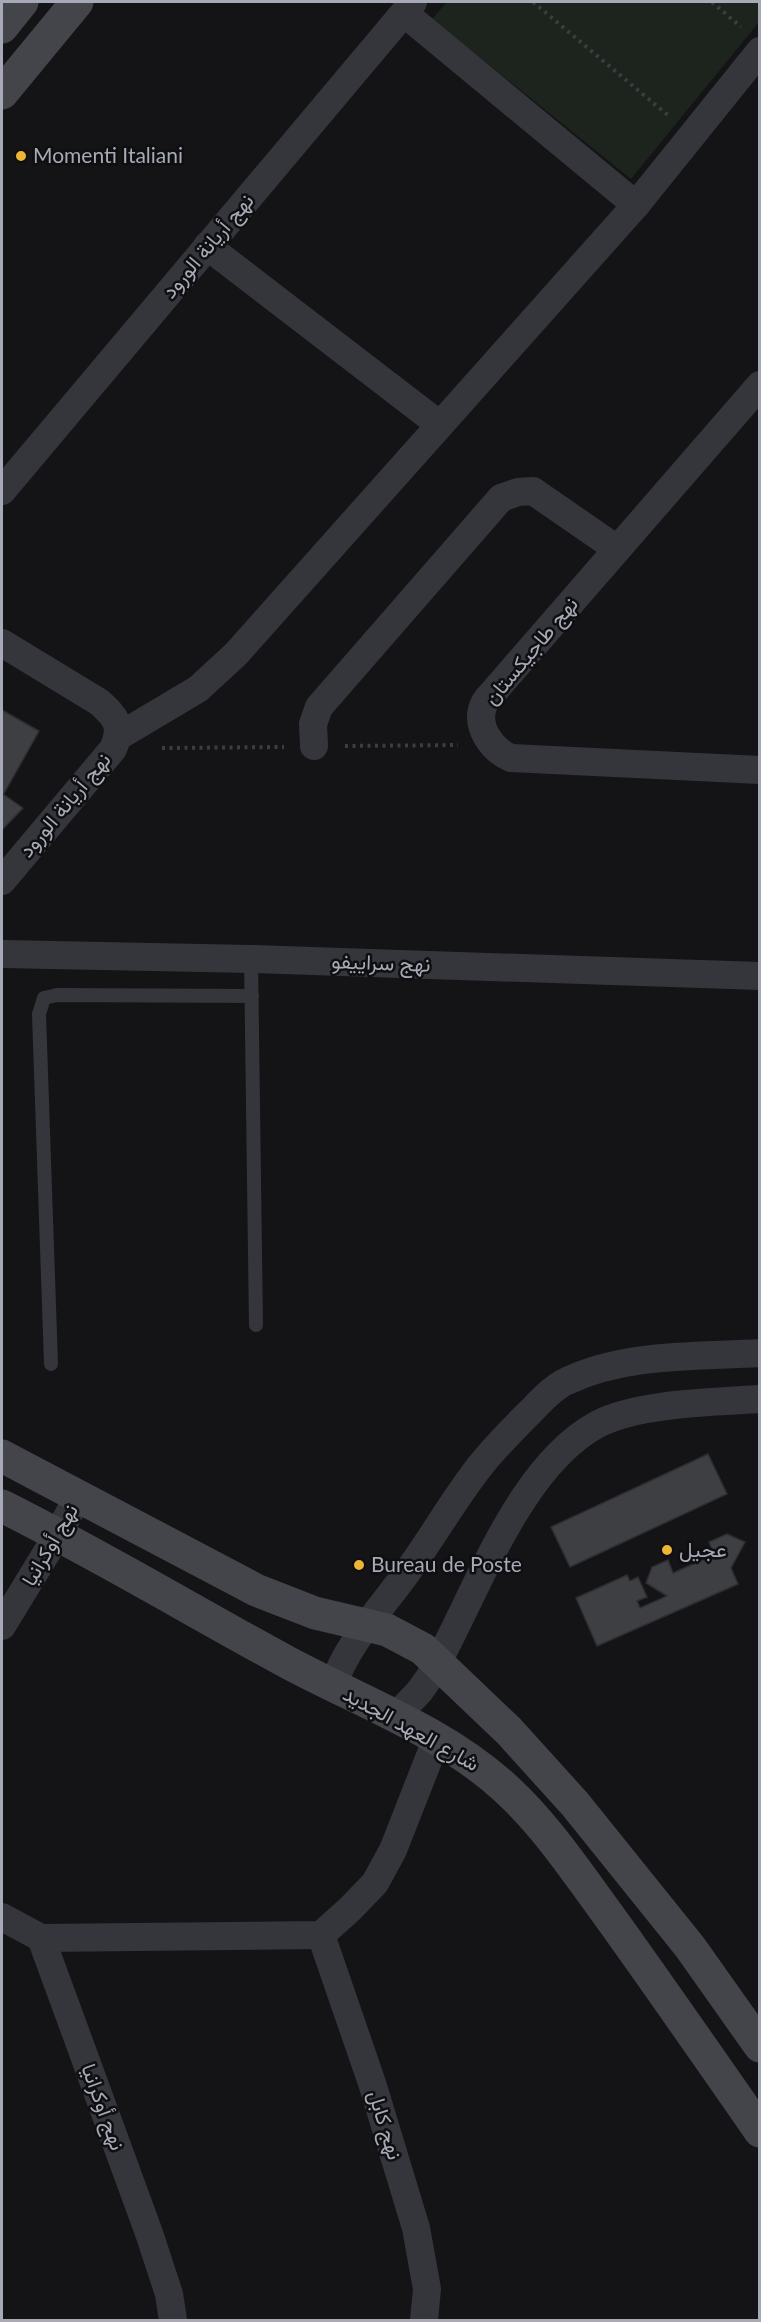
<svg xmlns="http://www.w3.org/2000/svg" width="761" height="2322" viewBox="0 0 761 2322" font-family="Lato,Vazirmatn,sans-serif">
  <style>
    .green { fill: #1c241d }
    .building { fill: #3e3f43; stroke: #2e2e32; stroke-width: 1.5 }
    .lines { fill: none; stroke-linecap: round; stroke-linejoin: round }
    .path { stroke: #3b3d42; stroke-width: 4; stroke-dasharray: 3 4.5; stroke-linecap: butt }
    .lane { stroke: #35363b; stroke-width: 14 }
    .street { stroke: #35363b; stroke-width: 28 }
    .secondary { stroke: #43454b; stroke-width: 33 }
    .poi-dot { fill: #edb534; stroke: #0f0f11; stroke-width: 2 }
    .labels { text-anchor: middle; stroke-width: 5; stroke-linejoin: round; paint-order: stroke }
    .poi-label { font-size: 21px; fill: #a6aab6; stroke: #0f0f11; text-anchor: start }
    .street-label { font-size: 21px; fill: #a6aab6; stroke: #0f0f11 }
  </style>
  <rect width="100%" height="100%" fill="#141416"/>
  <path class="green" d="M 447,2 L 759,2 L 759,22 L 631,179 L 432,19 Z"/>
  <g class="building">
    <path d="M 2,710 L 39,731 L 2,797 Z"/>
    <path d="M 3,794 L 23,808 L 2,830 L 2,797 Z"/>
    <path d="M 708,1454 L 727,1494 L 570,1567 L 551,1527 Z"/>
    <path d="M 727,1534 L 745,1542 L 731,1568 L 738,1584 L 597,1646 L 576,1598 L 627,1575 L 630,1581 L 638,1577 L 647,1597 L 637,1601 L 640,1608 L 667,1596 L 646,1583 L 652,1567 L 668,1560 L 673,1573 L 714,1555 L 709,1542 Z"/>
  </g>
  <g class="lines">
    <g class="path">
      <path d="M 533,2 L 670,117"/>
      <path d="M 712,2 L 741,27"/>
      <path d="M 345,746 L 458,745"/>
      <path d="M 162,748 L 284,747"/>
    </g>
    <g class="lane">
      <path d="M 251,959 L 256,1325"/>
      <path d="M 51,1364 L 39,1014 L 44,998 L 57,995 L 252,996"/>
    </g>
    <g class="street">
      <path d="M 404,13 L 636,205 L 760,51"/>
      <path d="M 207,246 L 440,425"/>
      <path d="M 760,385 L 496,689 C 492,694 486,699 484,704 C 474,726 492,750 511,758 L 760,770"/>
      <path d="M 2,491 L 413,2"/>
      <path d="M 2,643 L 99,702 C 117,718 123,726 113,749 L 2,881"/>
      <path d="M 119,736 L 198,689 L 236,654 L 636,205"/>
      <path d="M 314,746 L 313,724 L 319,707 L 501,498 L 518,492 L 533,491 L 617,549"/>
      <path d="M 2,954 L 251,959 L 760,976"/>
      <path d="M 2,1626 L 58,1534 L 79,1495"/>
      <path d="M 333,1685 C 349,1640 383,1607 410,1568 C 434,1535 454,1499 480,1466 C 495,1447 512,1430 529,1413 C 540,1402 553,1387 567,1381 C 627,1353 695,1357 760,1353"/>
      <path d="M 395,1717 L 419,1692 L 429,1678 C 474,1601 516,1468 598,1424 C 638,1403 714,1402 760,1399"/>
      <path d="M 2,1917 L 41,1938 L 149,2233 L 169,2294 L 173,2320"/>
      <path d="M 321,1935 L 372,2083 L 416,2228 L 427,2289 L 424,2320"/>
      <path d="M 41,1938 L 321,1935 L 350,1909 L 375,1883 L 393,1850 L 437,1738"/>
    </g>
    <g class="secondary">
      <path d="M 2,27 L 22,2"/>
      <path d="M 2,93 L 77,2"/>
      <path d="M 2,1456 L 256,1590 L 315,1613 L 387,1630 L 423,1649 L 509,1731 L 575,1804 L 690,1947 L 760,2046"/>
      <path d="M 2,1506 C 98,1554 191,1610 285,1661 C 359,1701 441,1730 504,1787 C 545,1824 576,1871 609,1916 C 660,1987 710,2059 760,2131"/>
    </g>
  </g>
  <g class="poi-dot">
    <circle cx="21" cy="156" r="6"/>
    <circle cx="667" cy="1550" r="6"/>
    <circle cx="359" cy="1565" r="6"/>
  </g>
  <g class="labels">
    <g class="poi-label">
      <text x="33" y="163">Momenti Italiani</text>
      <text x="679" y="1557">عجيل</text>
      <text x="371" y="1572">Bureau de Poste</text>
    </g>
    <g class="street-label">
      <text transform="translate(208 246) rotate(-50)" y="7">نهج أريانة الورود</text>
      <text transform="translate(531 651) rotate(-50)" y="7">نهج طاجيكستان</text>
      <text transform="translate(65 805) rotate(-50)" y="7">نهج أريانة الورود</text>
      <text transform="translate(381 963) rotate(2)" y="7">نهج سراييفو</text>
      <text transform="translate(50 1545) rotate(-60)" y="7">نهج أوكرانيا</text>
      <text transform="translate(411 1729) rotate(29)" y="7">شارع العهد الجديد</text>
      <text transform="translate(103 2107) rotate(70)" y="7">نهج أوكرانيا</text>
      <text transform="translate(385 2125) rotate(73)" y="7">نهج كابل</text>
    </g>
  </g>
  <rect width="761" height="2322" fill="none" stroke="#a6aab6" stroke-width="6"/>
</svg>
